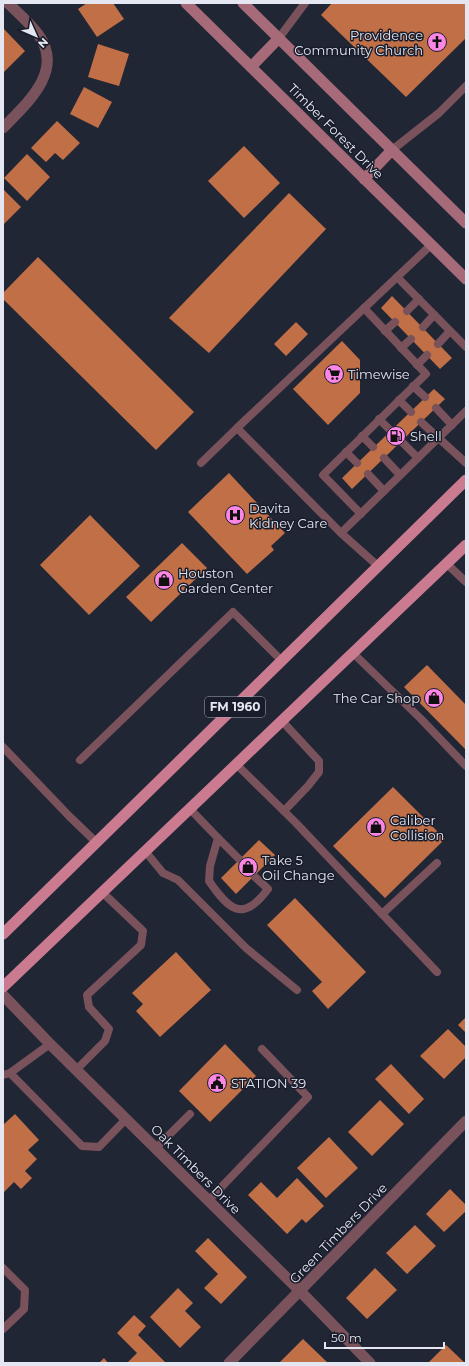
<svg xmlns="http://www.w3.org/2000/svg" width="469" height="1366" viewBox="0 0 469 1366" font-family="Montserrat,sans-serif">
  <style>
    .building { fill: #c16f46 }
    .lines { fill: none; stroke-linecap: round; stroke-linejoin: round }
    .service { stroke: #79525b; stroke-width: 8 }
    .minor { stroke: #79525b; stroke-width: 11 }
    .secondary { stroke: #a66a79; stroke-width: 11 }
    .primary { stroke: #ca7b90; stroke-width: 11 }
    .labels { text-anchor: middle; stroke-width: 3; stroke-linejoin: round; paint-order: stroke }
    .shield { fill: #181c2b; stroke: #a7aab6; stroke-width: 1 }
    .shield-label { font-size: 12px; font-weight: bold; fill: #e4e7f1 }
    .poi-label { font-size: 13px; fill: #e4e7f1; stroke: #181c2b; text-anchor: start }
    .street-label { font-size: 13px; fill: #e4e7f1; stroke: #181c2b }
  </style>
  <rect width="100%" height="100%" fill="#212635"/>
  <g class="building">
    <path d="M 87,3 L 113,3 L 124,19 L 97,37 L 78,9 Z"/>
    <path d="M 332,3 L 466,3 L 466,38 L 406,97 L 321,15 Z"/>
    <path d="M 3,28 L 25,51 L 3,73 Z"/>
    <path d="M 98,44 L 129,54 L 119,86 L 88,77 Z"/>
    <path d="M 84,87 L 112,102 L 98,128 L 70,114 Z"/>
    <path d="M 57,121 L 80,143 L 63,160 L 55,153 L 46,162 L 31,148 Z"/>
    <path d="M 244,146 L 280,183 L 244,218 L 208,181 Z"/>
    <path d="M 27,154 L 50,177 L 27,201 L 4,178 Z"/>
    <path d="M 3,189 L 21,207 L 3,225 Z"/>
    <path d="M 289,193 L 326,229 L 209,353 L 169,318 Z"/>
    <path d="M 38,257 L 194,412 L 156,450 L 3,299 L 3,293 Z"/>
    <path d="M 392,296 L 452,358 L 440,369 L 381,308 Z"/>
    <path d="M 296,322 L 308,334 L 286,356 L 274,344 Z"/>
    <path d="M 342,341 L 360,360 L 360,393 L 328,425 L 293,389 Z"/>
    <path d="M 434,389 L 445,399 L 352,489 L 342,478 Z"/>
    <path d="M 229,473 L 285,533 L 271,546 L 274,550 L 247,574 L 188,512 Z"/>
    <path d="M 90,515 L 140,566 L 89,615 L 40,565 Z"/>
    <path d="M 182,543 L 207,568 L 151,622 L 126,597 Z"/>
    <path d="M 427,665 L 466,705 L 466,750 L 404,687 Z"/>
    <path d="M 393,787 L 445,839 L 385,898 L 333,846 Z"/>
    <path d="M 259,840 L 275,855 L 236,894 L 221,878 Z"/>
    <path d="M 295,898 L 366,972 L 328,1009 L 312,991 L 322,982 L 267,925 Z"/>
    <path d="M 176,952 L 211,990 L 160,1037 L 136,1011 L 143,1004 L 132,993 Z"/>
    <path d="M 466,1017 L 466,1033 L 458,1025 Z"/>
    <path d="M 448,1029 L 466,1047 L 466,1057 L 444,1079 L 420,1056 Z"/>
    <path d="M 225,1044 L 256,1076 L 210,1122 L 179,1091 Z"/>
    <path d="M 391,1064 L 424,1099 L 409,1114 L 375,1079 Z"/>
    <path d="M 380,1100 L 404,1124 L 372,1156 L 348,1132 Z"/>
    <path d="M 15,1114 L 39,1140 L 28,1150 L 37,1159 L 25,1171 L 32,1178 L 21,1189 L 14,1182 L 3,1193 L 3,1125 Z"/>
    <path d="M 329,1137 L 358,1168 L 326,1198 L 297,1168 Z"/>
    <path d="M 297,1178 L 324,1206 L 306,1223 L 302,1219 L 287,1234 L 248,1195 L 261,1182 L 277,1198 Z"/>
    <path d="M 450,1189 L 466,1205 L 466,1211 L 444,1232 L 426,1214 Z"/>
    <path d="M 415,1225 L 436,1246 L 407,1274 L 386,1253 Z"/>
    <path d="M 208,1238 L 247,1277 L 221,1304 L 204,1288 L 218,1274 L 195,1251 Z"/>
    <path d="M 375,1268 L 397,1290 L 367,1319 L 346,1298 Z"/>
    <path d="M 178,1288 L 193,1303 L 185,1311 L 201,1327 L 180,1348 L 150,1317 Z"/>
    <path d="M 134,1315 L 146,1326 L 138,1335 L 165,1362 L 164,1363 L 127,1363 L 137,1353 L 117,1333 Z"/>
    <path d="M 303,1339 L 328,1363 L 279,1363 Z"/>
    <path d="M 446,1345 L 465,1363 L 428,1363 Z"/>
    <path d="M 104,1358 L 108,1363 L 99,1363 Z"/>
  </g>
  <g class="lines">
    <g class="service">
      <path d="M 279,38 L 305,3"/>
      <path d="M 392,150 L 439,113 L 466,86"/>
      <path d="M 397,277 L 466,347"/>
      <path d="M 407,311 L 419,299"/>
      <path d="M 423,327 L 434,315"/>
      <path d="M 385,331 L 395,322"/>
      <path d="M 438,344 L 450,331"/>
      <path d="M 401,348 L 411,339"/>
      <path d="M 417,365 L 427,355"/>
      <path d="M 413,386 L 425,397"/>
      <path d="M 399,400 L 411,412"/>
      <path d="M 436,408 L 452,425"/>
      <path d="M 379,419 L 391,431"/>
      <path d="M 421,422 L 466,463"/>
      <path d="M 362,436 L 373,447"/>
      <path d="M 401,441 L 418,458"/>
      <path d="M 346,452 L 357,463"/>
      <path d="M 384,458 L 400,475"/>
      <path d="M 201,463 L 237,428"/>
      <path d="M 368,474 L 384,491"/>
      <path d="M 361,514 L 323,475 L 426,374 L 364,308"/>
      <path d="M 341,533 L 466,411"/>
      <path d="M 447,564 L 466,582"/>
      <path d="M 378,566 L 341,533 L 237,428 L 431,245"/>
      <path d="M 353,653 L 421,719 L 466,766"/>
      <path d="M 282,721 L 319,761 L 319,772 L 308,786 L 284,811"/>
      <path d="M 3,747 L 69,816 L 97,843"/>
      <path d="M 80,760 L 233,612 L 282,661"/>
      <path d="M 236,764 L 296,823 L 437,972"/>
      <path d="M 190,809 L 218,838"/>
      <path d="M 145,851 L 163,873 L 178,880 L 246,948 L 297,990"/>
      <path d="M 239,859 L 218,838 L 210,866 L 209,881 C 229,910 243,923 268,889 L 255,877"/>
      <path d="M 382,914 L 437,863"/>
      <path d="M 76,1070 L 105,1041 L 109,1029 L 89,1007 L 87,995 L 141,945 L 143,931 L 102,892"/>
      <path d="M 10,1073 L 82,1146 L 99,1147 L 126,1119"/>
      <path d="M 3,1075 L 10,1073 L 50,1044"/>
      <path d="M 156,1148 L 190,1114"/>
      <path d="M 209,1200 L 308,1097 L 262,1049"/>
      <path d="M 3,1268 L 25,1290 L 24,1309 L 3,1329"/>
    </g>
    <g class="minor">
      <path d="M 3,128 C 27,103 65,71 38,34 C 29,22 18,13 8,3"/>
      <path d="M 3,995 L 50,1044 L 300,1291 L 370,1363"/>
      <path d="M 229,1363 L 466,1121"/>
    </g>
    <g class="secondary">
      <path d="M 186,3 L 466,279"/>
      <path d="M 243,3 L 466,223"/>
      <path d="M 251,67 L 279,38"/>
      <path d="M 364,179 L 392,150"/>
    </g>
    <g class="primary">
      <path d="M 3,934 L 466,480"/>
      <path d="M 3,987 L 466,545"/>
    </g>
  </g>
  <defs>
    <g id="church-disc" transform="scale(1)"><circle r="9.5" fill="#fc86e4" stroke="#181c2b"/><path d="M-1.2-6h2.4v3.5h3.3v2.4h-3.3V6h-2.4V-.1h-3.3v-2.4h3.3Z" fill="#111"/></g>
    <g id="supermarket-disc" transform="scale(1)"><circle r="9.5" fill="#fc86e4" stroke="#181c2b"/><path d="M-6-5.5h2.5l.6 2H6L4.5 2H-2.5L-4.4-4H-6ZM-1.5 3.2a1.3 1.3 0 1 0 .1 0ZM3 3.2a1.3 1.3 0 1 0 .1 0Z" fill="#111"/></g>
    <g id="fuel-disc" transform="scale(1)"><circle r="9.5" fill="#fc86e4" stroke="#181c2b"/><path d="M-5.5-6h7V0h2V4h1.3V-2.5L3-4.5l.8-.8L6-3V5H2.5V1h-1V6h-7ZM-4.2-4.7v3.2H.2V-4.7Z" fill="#111"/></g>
    <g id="hospital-disc" transform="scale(1)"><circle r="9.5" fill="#fc86e4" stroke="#181c2b"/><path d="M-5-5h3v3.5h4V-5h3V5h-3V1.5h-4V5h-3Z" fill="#111"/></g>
    <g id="shop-disc" transform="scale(1)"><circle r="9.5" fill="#fc86e4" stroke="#181c2b"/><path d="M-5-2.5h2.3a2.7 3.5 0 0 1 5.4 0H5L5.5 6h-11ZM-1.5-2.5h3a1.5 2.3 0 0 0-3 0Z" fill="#111"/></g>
    <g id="civic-disc" transform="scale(1)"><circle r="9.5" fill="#fc86e4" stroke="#181c2b"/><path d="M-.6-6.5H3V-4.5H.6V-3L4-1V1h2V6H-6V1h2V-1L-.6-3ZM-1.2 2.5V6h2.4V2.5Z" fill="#111"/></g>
  </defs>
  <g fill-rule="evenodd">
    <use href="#church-disc" x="437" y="42"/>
    <use href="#supermarket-disc" x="334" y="374"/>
    <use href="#fuel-disc" x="396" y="436"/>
    <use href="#hospital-disc" x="235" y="515"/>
    <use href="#shop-disc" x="164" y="580"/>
    <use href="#shop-disc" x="434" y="698"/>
    <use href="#shop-disc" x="376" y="827"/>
    <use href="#shop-disc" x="248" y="867"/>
    <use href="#civic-disc" x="217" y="1083"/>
  </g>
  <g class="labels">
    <rect class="shield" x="205" y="697" width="60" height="20" rx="3"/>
    <g class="shield-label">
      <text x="235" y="711">FM 1960</text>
    </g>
    <g class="poi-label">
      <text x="423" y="40" text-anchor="end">Providence<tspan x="423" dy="15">Community Church</tspan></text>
      <text x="348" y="379">Timewise</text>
      <text x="410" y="441">Shell</text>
      <text x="249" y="513">Davita<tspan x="249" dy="15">Kidney Care</tspan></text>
      <text x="178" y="578">Houston<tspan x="178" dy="15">Garden Center</tspan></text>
      <text x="420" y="703" text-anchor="end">The Car Shop</text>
      <text x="390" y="825">Caliber<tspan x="390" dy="15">Collision</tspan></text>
      <text x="262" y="865">Take 5<tspan x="262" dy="15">Oil Change</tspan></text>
      <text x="231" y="1088">STATION 39</text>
    </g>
    <g class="street-label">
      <text transform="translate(336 131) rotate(45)" y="5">Timber Forest Drive</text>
      <text transform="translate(196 1169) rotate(45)" y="5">Oak Timbers Drive</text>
      <text transform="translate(338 1233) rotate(-46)" y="5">Green Timbers Drive</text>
    </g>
  </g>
  <rect width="469" height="1366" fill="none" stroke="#e4e7f1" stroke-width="8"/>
  <g transform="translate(36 36) rotate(135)" stroke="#181c2b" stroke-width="3" paint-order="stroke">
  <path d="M0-3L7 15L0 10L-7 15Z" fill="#e4e7f1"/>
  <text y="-6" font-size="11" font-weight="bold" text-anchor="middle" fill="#e4e7f1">N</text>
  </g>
  <path d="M325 1342v6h119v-6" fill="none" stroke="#e4e7f1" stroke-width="2"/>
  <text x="331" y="1342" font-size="12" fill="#e4e7f1" stroke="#181c2b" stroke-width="3" paint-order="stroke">50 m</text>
</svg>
